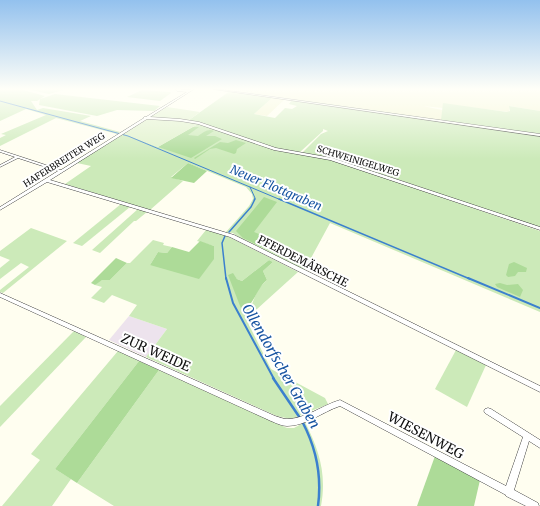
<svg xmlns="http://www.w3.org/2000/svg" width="540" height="506" viewBox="0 0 540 506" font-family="Merriweather,serif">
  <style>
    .industrial { fill: #ede3ed }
    .farmland { fill: #f3f5d0 }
    .green { fill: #cceab9; fill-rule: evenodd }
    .forest { fill: #addb98 }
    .pitch { fill: #dff1cb }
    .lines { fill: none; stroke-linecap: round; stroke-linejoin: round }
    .stream-far3 { stroke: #3b80ce; stroke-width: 1 }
    .stream-far2 { stroke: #3b80ce; stroke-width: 1.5 }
    .stream-far1 { stroke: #3b80ce; stroke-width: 2 }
    .stream { stroke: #3b80ce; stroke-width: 2.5 }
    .street-casing { stroke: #414141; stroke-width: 1 }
    .street { fill: #fff; fill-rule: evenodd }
    .labels { text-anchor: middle; stroke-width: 4; stroke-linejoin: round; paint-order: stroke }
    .far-street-label { font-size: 9px; fill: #0e0e0e; stroke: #fff }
    .street-label { font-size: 11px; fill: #0e0e0e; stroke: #fff }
    .water-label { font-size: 12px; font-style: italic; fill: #1653a1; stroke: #fff }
    .near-street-label { font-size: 13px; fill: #0e0e0e; stroke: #fff }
    .near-water-label { font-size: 14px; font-style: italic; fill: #1653a1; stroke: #fff }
  </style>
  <rect width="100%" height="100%" fill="#fffef0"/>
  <path class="industrial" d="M 129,316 L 167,329 L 146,357 L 109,340 Z"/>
  <g class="farmland">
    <path d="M 220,89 L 506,89 L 540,90 L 540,111 L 510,106 L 509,112 L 443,104 L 443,108 L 423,106 L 442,110 L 442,120 L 251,93 L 248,92 L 249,90 L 246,92 Z"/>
    <path d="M 272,98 L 285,99 L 267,116 L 254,114 Z"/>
  </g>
  <g class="green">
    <path d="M 0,89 L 67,89 L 49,94 L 27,89 L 23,90 L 45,96 L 37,101 L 31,101 L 37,110 L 43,108 L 91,116 L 80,121 L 120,132 L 117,134 L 56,118 L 0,146 L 0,138 L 6,135 L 1,134 L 46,115 L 26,109 L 0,121 Z"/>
    <path d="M 250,89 L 248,92 L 251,93 L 441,120 L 443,103 L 507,112 L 510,111 L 509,106 L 540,111 L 540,134 L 335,106 L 540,136 L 540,228 L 385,175 L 328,157 L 302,153 L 321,134 L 328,131 L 323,129 L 323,131 L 300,152 L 297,152 L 279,150 L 201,123 L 148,117 L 160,110 L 151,117 L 189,120 L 230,91 L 290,100 L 272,98 L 254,114 L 275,118 L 285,108 L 292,109 L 297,106 L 289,104 L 292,100 L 317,103 L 246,92 Z"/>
    <path d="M 142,90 L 170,92 L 171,93 L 160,101 L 127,97 Z"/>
    <path d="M 55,94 L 160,106 L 154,111 L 117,110 L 97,116 L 39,105 L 40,99 Z"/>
    <path d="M 172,120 L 200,124 L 273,149 L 326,158 L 540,231 L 540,312 L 330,223 L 304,271 L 242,240 L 233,233 L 226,232 L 249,206 L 253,199 L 252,194 L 246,187 L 188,163 L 171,177 L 183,181 L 150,210 L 65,184 L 91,166 L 77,163 L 71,165 L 123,133 L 158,147 L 198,124 Z"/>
    <path d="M 121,204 L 130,207 L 82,246 L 73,243 Z"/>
    <path d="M 138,209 L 147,212 L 136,221 L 134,221 L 100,253 L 92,250 Z"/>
    <path d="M 31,228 L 67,241 L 3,293 L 0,292 L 0,290 L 29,267 L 21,263 L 0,279 L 0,268 L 10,260 L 0,256 L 0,251 Z"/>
    <path d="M 206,230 L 227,236 L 298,272 L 246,319 L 271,369 L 325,398 L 328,404 L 326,405 L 291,419 L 277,416 L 146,357 L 167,329 L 129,316 L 137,305 L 112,295 L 104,303 L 91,298 L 102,287 L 95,285 C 99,280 104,278 110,280 L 127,263 L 130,263 L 153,240 L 164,243 L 163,245 L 172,247 L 167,253 L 158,252 L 150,265 L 214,246 L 197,241 ZM 269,260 L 273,262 L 263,271 L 267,280 L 258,289 L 252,304 L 233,274 L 237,279 L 242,281 Z"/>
    <path d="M 74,331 L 86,337 L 0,427 L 0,406 Z"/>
    <path d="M 456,350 L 486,365 L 467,407 L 435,389 Z"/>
    <path d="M 118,351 L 139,361 L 55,469 L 71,479 L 52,506 L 2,506 L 40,460 L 31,454 Z"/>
    <path d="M 159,370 L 287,428 L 294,428 L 305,422 C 319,450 327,474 321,506 L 114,506 L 77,483 Z"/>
  </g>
  <g class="forest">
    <path d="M 193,127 L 199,127 L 188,135 L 198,136 C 203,133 208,128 214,131 L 206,136 L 215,136 L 222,139 L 191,158 L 158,147 Z"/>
    <path d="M 236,140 L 246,143 L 237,149 L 236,153 L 234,154 L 216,148 L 210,149 L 195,159 L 194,158 L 220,142 L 228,143 Z"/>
    <path d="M 188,163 L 207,171 L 194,183 L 171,178 Z"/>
    <path d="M 264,197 L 277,202 L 254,232 L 269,238 L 261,247 L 243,238 L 236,231 Z"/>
    <path d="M 200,241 L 214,246 L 214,259 L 199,279 L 150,265 L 158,252 L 167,253 L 172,247 L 189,252 Z"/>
    <path d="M 116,258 L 127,263 L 110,280 L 102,280 L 95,285 L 91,283 Z"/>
    <path d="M 269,260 L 273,262 L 263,271 L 267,280 C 256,289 255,304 242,311 L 228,275 L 233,273 L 237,279 L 242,281 Z"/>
    <path d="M 514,262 L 527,268 L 526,272 L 518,272 L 515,276 L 508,277 L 506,275 L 509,264 Z"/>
    <path d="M 500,283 L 507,285 L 518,284 L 523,290 L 520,297 L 497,287 L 495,284 Z"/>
    <path d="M 139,361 L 159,370 L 77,483 L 55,469 Z"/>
    <path d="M 435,456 L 480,480 L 474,506 L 417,506 Z"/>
  </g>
  <g class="pitch">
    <path d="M 167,107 L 200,112 L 189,120 L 150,117 Z"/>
    <path d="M 147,119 L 172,120 L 198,124 L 158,147 L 124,134 Z"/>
  </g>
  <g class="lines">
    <g class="stream-far3">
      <path d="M 0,101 L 128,136 L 281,200"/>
      <path d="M 250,187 L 255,198 L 254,200"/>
    </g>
    <g class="stream-far2">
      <path d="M 279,199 L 470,279"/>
      <path d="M 229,232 L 251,207 L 255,199"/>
      <path d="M 225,236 L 222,243 L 226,279"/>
    </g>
    <g class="stream-far1">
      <path d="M 226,278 L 233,303 L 274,379"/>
      <path d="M 468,278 L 540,308"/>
    </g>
    <g class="stream">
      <path d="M 273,378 L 300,418"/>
      <path d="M 303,423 C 317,450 322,476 318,506"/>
    </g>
    <g class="street-casing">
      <g id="street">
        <path d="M 176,89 L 189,90 L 192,89 L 194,89 L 150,117 L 180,119 L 199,122 L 276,148 L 332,158 L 540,227 L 540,230 L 330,160 L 274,150 L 198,124 L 180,121 L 147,119 L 50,180 L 234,235 L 540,386 L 540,392 L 230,237 L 47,182 L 0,210 L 0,207 L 58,171 L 18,158 L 0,167 L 0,165 L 15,157 L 0,152 L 0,150 L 61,170 L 144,118 L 144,117 L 146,117 L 187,92 L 177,91 L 176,90 Z"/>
        <path d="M 213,89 L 216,89 L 540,134 L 540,136 Z"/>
        <path d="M 0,293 L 275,416 C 279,417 283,419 287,419 C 305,419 323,405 340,400 L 506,486 L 523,437 L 485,413 L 484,411 L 485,409 L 488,408 L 491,409 L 540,440 L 540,448 L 529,441 L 514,490 L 538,503 L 539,506 L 526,506 L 506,496 L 506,495 L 340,406 C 322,412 306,426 287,426 C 282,426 276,423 271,421 L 0,297 Z"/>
      </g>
    </g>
    <use href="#street" class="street"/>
  </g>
  <linearGradient id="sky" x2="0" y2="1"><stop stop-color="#93c1ee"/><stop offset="0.56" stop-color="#fffff8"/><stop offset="1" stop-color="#fffff8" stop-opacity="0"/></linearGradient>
  <rect width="540" height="159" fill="url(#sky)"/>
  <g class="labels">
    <g class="far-street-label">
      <text transform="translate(64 160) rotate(-32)" y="3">HAFERBREITER WEG</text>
      <text transform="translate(358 161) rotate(17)" y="3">SCHWEINIGELWEG</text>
    </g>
    <g class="street-label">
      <text transform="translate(303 261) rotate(27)" y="4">PFERDEMÄRSCHE</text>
    </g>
    <g class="water-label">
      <text transform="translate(276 188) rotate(23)" y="4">Neuer Flottgraben</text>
    </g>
    <g class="near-street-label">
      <text transform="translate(156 352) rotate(24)" y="5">ZUR WEIDE</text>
      <text transform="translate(426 435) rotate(28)" y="5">WIESENWEG</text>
    </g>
    <g class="near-water-label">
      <text transform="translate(281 366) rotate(60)" y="5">Ollendorfscher Graben</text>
    </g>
  </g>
</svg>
